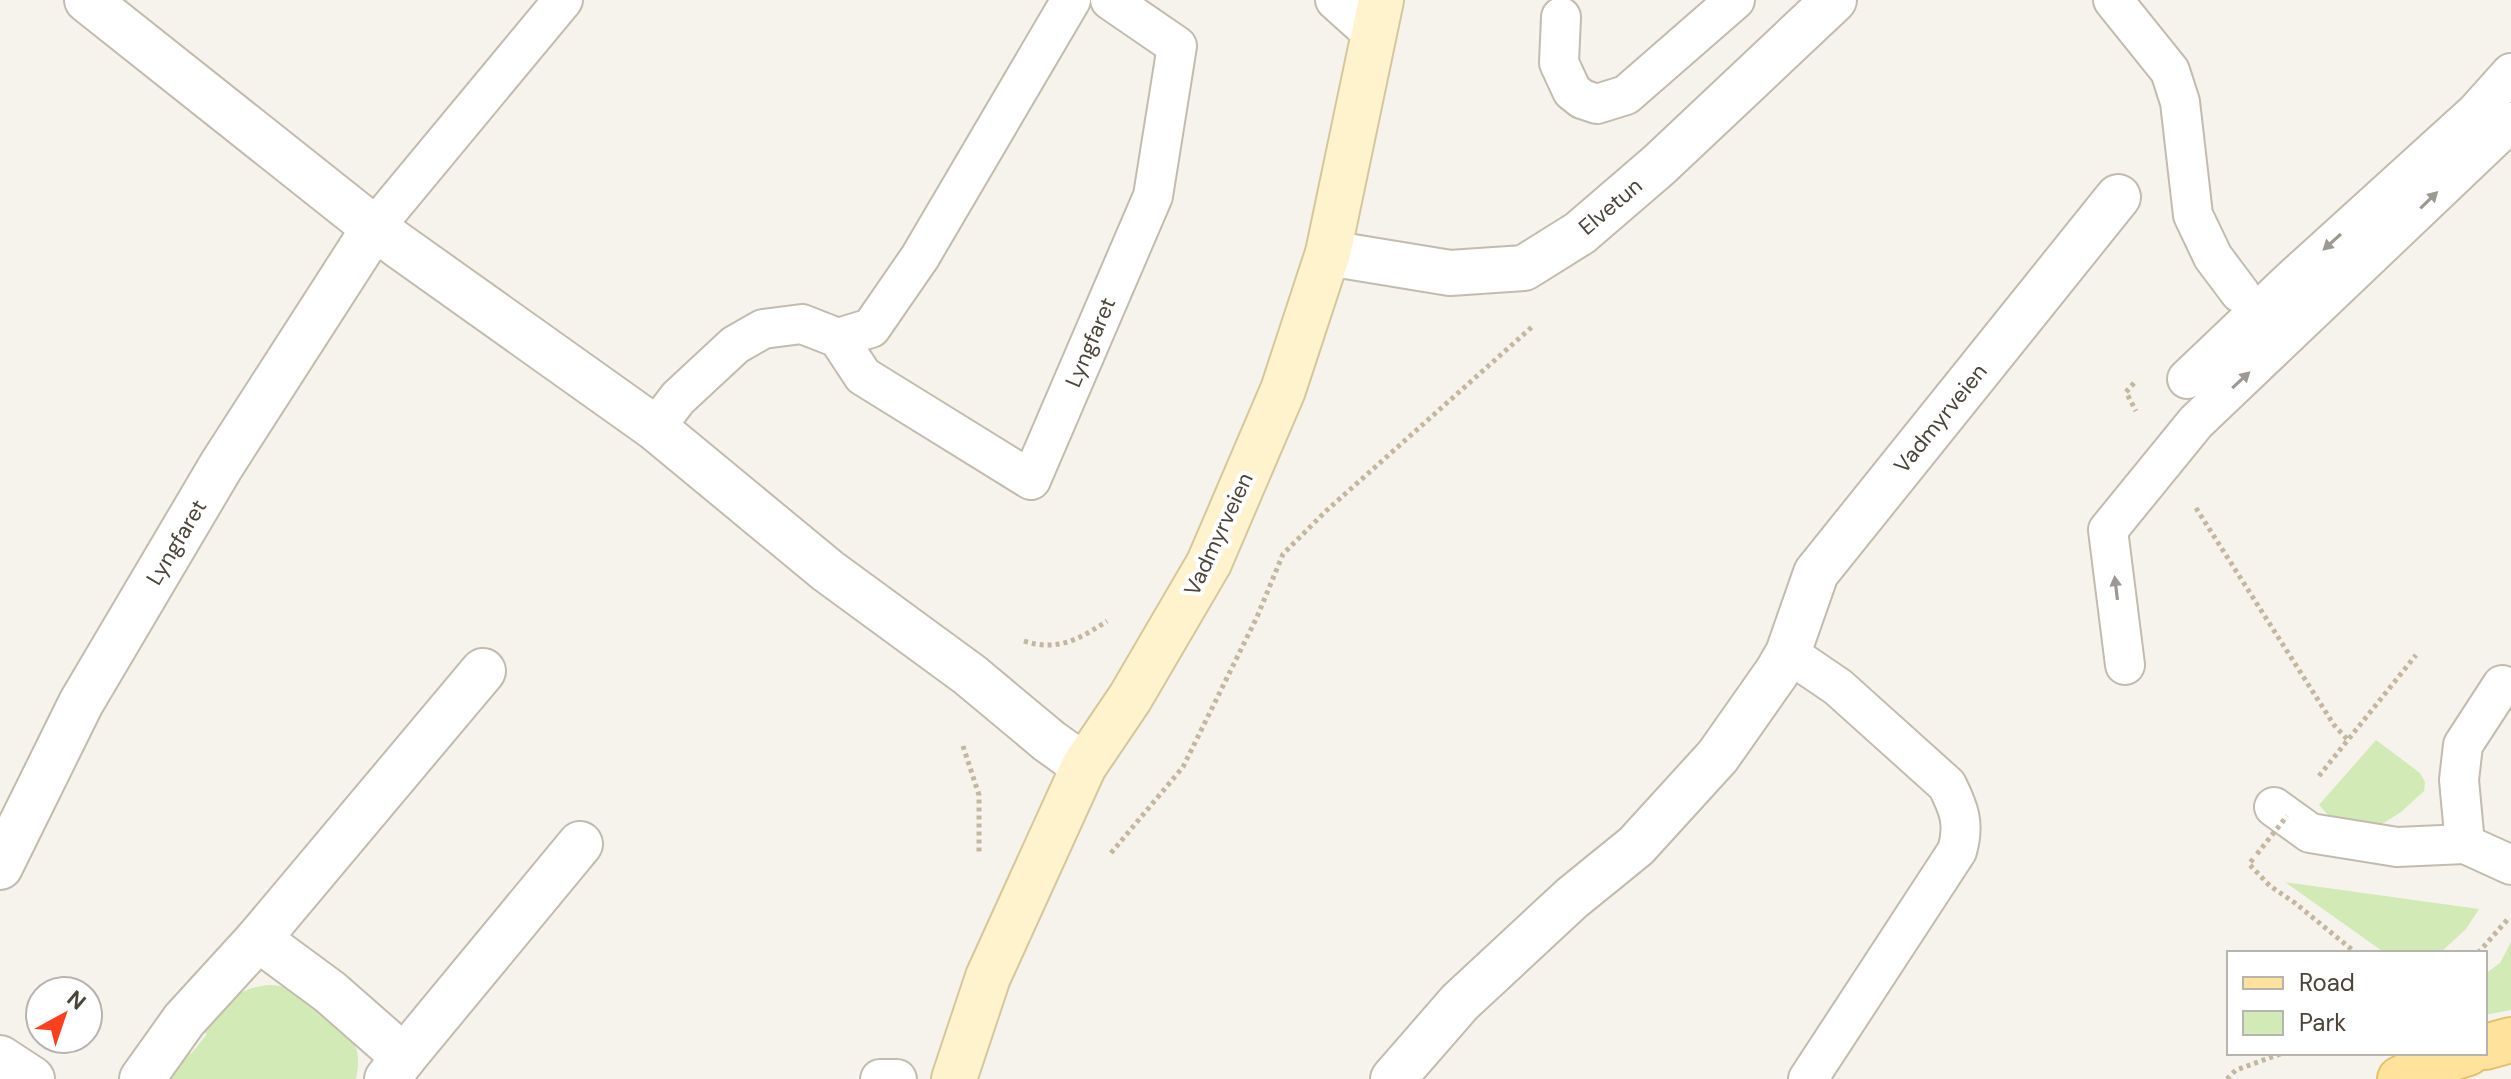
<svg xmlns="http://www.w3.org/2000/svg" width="2511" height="1079" viewBox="0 0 2511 1079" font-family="'DM Sans',sans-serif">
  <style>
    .green { fill: #d2eab5 }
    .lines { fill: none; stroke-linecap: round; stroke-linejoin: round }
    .service-casing { stroke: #c2bbae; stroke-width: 42 }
    .minor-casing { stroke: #c2bbae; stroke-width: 48 }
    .tertiary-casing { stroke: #c2bbae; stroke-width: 48 }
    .secondary-casing { stroke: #d6c79b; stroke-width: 48 }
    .primary-casing { stroke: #e6c16a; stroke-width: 48 }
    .path { stroke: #c4b79f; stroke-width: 5; stroke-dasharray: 4 4; stroke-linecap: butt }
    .service { stroke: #fff; stroke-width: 38 }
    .minor { stroke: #fff; stroke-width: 44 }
    .tertiary { stroke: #fff; stroke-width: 44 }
    .secondary { stroke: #fff3cd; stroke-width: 44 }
    .primary { stroke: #ffe39c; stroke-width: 44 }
    .path-bridge { stroke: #c4b79f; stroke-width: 5; stroke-dasharray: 4 4; stroke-linecap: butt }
    .oneway { fill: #9c9892 }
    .labels { text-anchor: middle; stroke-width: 8; stroke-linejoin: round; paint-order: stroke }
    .street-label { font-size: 22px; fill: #4b4439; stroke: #fff }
  </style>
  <rect width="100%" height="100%" fill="#f6f3ec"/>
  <g class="green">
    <path d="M 2376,740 L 2420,773 L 2425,782 L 2424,791 L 2401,812 L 2382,824 L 2349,822 L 2330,817 L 2319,805 Z"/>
    <path d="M 2285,882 L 2479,909 L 2466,929 L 2440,953 L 2385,953 Z"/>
    <path d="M 2511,942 L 2511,1010 L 2485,1015 L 2485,974 L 2500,963 Z"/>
    <path d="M 271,985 L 289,987 L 300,993 L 352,1040 C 360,1052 359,1065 356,1079 L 166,1079 L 186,1050 L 191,1054 L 207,1034 L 202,1030 C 225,1005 235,987 271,985 Z"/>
  </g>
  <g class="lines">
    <g class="service-casing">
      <g id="service">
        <path d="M 1335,0 L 1373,34"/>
        <path d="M 2113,0 L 2170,71 L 2180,102 L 2193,215 L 2213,257 L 2240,293"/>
        <path d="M 1561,17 L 1559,63 L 1572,91 L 1582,99 L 1597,104 L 1626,95 L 1735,0"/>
        <path d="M 374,228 L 563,0"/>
        <path d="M 838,338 L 871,328 L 920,257 L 1071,0"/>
        <path d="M 2187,379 L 2291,280 L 2476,112 L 2511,73"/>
        <path d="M 655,428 L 678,398 L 735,345 L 763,329 L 802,324 L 838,338 L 863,376 L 1031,480 L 1153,196 L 1177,46 L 1110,0"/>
        <path d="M 1788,653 L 1838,687 L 1947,785 C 1959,809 1965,824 1957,851 L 1808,1079"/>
        <path d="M 2125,665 L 2108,530 L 2196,422 L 2511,122"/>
        <path d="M 2274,807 L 2310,833 L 2397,847 L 2465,844 L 2511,865"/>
        <path d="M 2465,844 L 2459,780 L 2463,745 L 2502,685"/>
        <path d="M 880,1079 L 897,1079"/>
      </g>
    </g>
    <g class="minor-casing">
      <g id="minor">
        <path d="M 1328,253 L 1450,273 L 1524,268 L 1580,233 L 1659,165 L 1834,0"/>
        <path d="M 0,867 L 81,703 L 221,466 L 374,228"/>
        <path d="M 258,939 L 330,992 L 404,1057 L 387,1079"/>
        <path d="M 404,1057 L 580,844"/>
        <path d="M 0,1058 L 32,1079"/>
        <path d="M 142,1079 L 184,1020 L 258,939 L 483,671"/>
        <path d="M 1393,1079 L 1460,1002 L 1572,898 L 1636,846 L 1718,756 L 1777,672 L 1788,653 L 1816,573 L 2118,197"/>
      </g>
    </g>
    <g class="tertiary-casing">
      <path id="tertiary" d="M 87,0 L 374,228 L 655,428 L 828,571 L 970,675 L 1049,741 L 1084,766"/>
    </g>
    <g class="secondary-casing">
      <path id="secondary" d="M 954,1079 L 988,977 L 1084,766 L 1130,698 L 1209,563 L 1283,390 L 1328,253 L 1381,0"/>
    </g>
    <g class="primary-casing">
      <g id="primary">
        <path d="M 2485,1047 L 2511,1040"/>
        <path d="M 2400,1079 L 2423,1067 L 2468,1053"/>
      </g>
    </g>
    <g class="path">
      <path d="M 2134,383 L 2126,392 L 2136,411"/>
      <path d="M 2196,508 L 2334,725 L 2348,740"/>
      <path d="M 1024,641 C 1057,652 1080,639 1107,621"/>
      <path d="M 963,746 L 979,795 L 979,854"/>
      <path d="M 2319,776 L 2416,655"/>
      <path d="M 1111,853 L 1183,767 L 1257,617 L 1283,554 L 1326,511 L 1533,326"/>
      <path d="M 2253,859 L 2249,864 L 2270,886 L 2295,903 L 2356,953"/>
      <path d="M 2478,953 L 2508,919"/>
      <path d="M 2227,1079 L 2236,1070 L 2283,1053"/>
    </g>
    <use href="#service" class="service"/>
    <use href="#minor" class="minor"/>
    <use href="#tertiary" class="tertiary"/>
    <use href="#secondary" class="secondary"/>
    <use href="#primary" class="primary"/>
    <path class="path-bridge" d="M 2257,854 L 2287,816"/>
  </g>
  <defs><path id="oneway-solid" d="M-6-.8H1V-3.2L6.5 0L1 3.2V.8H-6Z" transform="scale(2)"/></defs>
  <g class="oneway">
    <use href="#oneway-solid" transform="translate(2429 200) rotate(-44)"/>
    <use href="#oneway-solid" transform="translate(2332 242) rotate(138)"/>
    <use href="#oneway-solid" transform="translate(2241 380) rotate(-43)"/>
    <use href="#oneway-solid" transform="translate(2116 588) rotate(-97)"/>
  </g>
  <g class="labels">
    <g class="street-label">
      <text transform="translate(1610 206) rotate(-40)" y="8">Elvetun</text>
      <text transform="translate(1090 342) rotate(-67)" y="8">Lyngfaret</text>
      <text transform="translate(1940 418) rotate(-51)" y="8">Vadmyrveien</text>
      <text transform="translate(1218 534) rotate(-65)" y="8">Vadmyrveien</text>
      <text transform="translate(176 542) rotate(-59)" y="8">Lyngfaret</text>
    </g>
  </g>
  <rect x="2227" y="951" width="260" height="104" fill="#ffffff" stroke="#b7b4b0" stroke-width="2"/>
  <rect x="2243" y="977" width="40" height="12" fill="#ffe39c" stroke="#b7b4b0" stroke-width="2"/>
  <text x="2299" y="991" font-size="24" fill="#4b4439">Road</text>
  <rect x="2243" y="1011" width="40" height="24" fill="#d2eab5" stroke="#b7b4b0" stroke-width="2"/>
  <text x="2299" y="1031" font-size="24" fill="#4b4439">Park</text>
  <g transform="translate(64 1015) rotate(40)"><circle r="38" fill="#ffffff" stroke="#b7b4b0" stroke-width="2"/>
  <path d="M0-6L14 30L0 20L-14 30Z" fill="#fc3f1d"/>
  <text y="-12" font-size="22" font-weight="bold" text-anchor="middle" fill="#4b4439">N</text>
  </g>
</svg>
